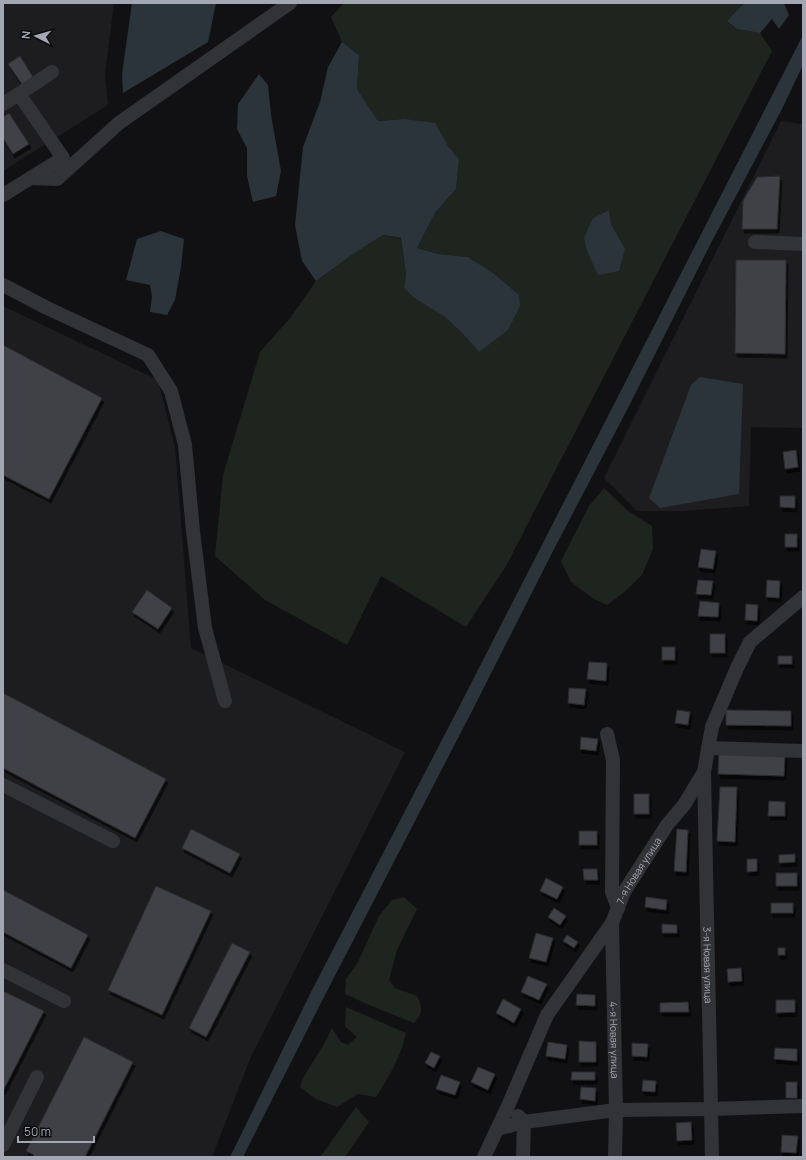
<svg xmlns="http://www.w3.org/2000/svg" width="806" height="1160" viewBox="0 0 806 1160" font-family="Manrope,sans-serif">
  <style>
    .built { fill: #1d1d20 }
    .green { fill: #1e251f; fill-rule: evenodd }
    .water { fill: #2b333b }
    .building { fill: #404146; stroke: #2b2b2f; filter: url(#shadow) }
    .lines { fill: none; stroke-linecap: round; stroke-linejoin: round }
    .minor { stroke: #323337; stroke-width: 14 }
    .labels { text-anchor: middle; stroke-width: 3.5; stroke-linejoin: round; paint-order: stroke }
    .street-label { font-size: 10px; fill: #a3a7b3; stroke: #0c0c0e }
  </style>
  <defs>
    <filter id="shadow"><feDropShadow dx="2" dy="4" stdDeviation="0" flood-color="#0009"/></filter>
  </defs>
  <rect width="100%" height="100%" fill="#111113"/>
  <g class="built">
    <path d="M 3,3 L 114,3 L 105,74 L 108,105 L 3,171 Z"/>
    <path d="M 781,121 L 803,124 L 803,428 L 751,427 L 749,506 L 682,511 L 637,511 L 604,478 Z"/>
    <path d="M 3,306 L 158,380 L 175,447 L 191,648 L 405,752 L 250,1059 L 212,1157 L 3,1157 Z"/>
  </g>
  <g class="green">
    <path d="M 344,3 L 744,3 L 727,21 L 737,29 L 760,33 L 772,51 L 506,566 L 466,627 L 381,576 L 347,645 L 265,600 L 215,556 L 223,475 L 260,352 L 291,317 L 316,281 L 353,254 L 383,235 L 401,239 L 406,274 L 404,288 L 414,298 L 445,317 L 463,334 L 479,352 L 493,273 L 468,257 L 438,254 L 417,248 L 435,213 L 456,189 L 459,159 L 448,146 L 404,119 L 378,121 L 357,89 L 359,55 L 342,42 L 331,17 ZM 609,210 L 611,224 L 593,218 Z"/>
    <path d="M 604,488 L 628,511 L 652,526 L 653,549 L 642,575 L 622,594 L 607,605 L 594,599 L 571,582 L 561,561 L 589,506 Z"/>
    <path d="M 404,897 L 417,909 L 397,950 L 389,980 L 395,988 L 417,996 C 423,1008 423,1013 414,1023 L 369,1005 L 345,994 L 346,979 L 357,964 L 379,916 L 392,900 Z"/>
    <path d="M 346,1007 L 406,1033 C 401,1056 389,1077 376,1097 L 358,1094 L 337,1107 L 316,1099 L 300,1087 L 303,1078 L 324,1044 L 332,1028 L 341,1042 L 348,1045 L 357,1037 L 345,1026 Z"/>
    <path d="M 356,1107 L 369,1122 L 345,1157 L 320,1157 Z"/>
  </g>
  <g class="water">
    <path d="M 132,3 L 216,3 L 208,42 L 123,93 L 122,74 Z"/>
    <path d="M 744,3 L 784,3 L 789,15 L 779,29 L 772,19 L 760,33 L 737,29 L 727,21 Z"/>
    <path d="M 803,35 L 803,65 L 781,111 L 710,245 L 628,408 L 552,553 L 472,711 L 325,995 L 243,1157 L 230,1157 L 312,990 L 459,707 Z"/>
    <path d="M 342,42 L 359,55 L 357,89 L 378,121 L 404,119 L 435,123 L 448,146 L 459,159 L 456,189 L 435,213 L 417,248 L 438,254 L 468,257 L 493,273 L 519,295 L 520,306 L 508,330 L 479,352 L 463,334 L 445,317 L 414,298 L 404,288 L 406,274 L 401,238 L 383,235 L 353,254 L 316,281 L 302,261 L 295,225 L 303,147 L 320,102 L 328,67 Z"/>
    <path d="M 259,74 L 268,85 L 271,115 L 281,171 L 276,196 L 253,202 L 247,176 L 247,148 L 237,129 L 238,104 Z"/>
    <path d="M 609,210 L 611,224 L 625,249 L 619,271 L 598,275 L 587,251 L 584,238 L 593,218 Z"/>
    <path d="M 161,231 L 184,239 L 181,267 L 175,300 L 167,315 L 150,312 L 152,297 L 150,285 L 126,280 L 137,239 Z"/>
    <path d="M 700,377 L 743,384 L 739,494 L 660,508 L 649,498 L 691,385 Z"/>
  </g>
  <g class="building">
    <path d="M 20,56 L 33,77 L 22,84 L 8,64 Z"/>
    <path d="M 9,113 L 29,144 L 13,154 L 3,138 L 3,117 Z"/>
    <path d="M 780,176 L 777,229 L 742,229 L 743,201 L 757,177 Z"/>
    <path d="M 736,260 L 786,260 L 785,354 L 735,353 Z"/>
    <path d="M 3,345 L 102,398 L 49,499 L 3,475 Z"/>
    <path d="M 796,450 L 798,467 L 785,469 L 783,452 Z"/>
    <path d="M 780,496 L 795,496 L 795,508 L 780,507 Z"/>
    <rect x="785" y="534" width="12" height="13"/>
    <path d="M 701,549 L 716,551 L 713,569 L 698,567 Z"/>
    <path d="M 698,580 L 713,581 L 711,595 L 696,594 Z"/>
    <path d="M 767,580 L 780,581 L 779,598 L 766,597 Z"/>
    <path d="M 147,590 L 172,608 L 158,629 L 132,612 Z"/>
    <path d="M 700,601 L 719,603 L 718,617 L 698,616 Z"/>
    <path d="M 746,604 L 758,605 L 757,621 L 745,620 Z"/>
    <rect x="710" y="634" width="15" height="19"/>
    <rect x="662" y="647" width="13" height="13"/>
    <rect x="778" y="656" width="14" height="8"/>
    <path d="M 589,662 L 607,663 L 606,681 L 587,679 Z"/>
    <path d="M 569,688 L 586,689 L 584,705 L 568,703 Z"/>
    <path d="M 3,693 L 166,779 L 135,838 L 3,768 Z"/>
    <path d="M 677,710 L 690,712 L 688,725 L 675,723 Z"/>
    <path d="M 726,710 L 791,711 L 791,726 L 726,725 Z"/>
    <path d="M 581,737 L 598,739 L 596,751 L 580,749 Z"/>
    <path d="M 719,753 L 785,755 L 784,776 L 718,774 Z"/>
    <path d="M 720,787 L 737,787 L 735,842 L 717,841 Z"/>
    <rect x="634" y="794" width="15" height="20"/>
    <path d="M 769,801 L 785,802 L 785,816 L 768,816 Z"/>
    <path d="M 191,829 L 240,854 L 230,873 L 182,848 Z"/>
    <path d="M 677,829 L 688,830 L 686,872 L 674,871 Z"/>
    <rect x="579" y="831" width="18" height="14"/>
    <path d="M 795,854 L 795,862 L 779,863 L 779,855 Z"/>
    <path d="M 747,859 L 757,859 L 757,871 L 747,872 Z"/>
    <path d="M 583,869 L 597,869 L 598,880 L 584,880 Z"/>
    <rect x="776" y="873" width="21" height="13"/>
    <path d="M 546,878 L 563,887 L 557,899 L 540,891 Z"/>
    <path d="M 156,886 L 211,911 L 162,1015 L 108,990 Z"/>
    <path d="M 3,890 L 88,935 L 71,968 L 3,932 Z"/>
    <path d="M 646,897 L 667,900 L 666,910 L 645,907 Z"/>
    <rect x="771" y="903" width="22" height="10"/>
    <path d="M 554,908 L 566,916 L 560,925 L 548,917 Z"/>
    <path d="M 662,924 L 677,925 L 677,933 L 662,933 Z"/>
    <path d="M 536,933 L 553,938 L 546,962 L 529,958 Z"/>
    <path d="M 567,935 L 578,942 L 574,948 L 563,941 Z"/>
    <path d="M 232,943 L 250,952 L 206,1037 L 189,1028 Z"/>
    <rect x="778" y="948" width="7" height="7"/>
    <path d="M 741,968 L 742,981 L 728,982 L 727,969 Z"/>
    <path d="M 528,976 L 547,984 L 539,1000 L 521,992 Z"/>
    <path d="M 3,991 L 44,1011 L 3,1091 Z"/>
    <path d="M 577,994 L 595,995 L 595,1006 L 576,1005 Z"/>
    <path d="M 503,999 L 521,1009 L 514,1023 L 496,1013 Z"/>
    <path d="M 776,1000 L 795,1000 L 795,1012 L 776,1013 Z"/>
    <path d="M 688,1002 L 689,1012 L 660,1012 L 660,1003 Z"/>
    <path d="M 84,1037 L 133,1062 L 85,1157 L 32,1157 L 34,1155 L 26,1151 Z"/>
    <path d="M 579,1041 L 596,1042 L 596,1062 L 579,1062 Z"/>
    <path d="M 548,1042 L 567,1045 L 565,1059 L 546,1056 Z"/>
    <path d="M 632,1043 L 648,1044 L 647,1057 L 632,1056 Z"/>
    <path d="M 775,1048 L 797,1049 L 797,1061 L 774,1059 Z"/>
    <path d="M 431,1052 L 440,1056 L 434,1068 L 425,1063 Z"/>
    <path d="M 478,1067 L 495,1074 L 488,1090 L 471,1082 Z"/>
    <path d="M 572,1072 L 595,1072 L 595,1080 L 571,1080 Z"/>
    <path d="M 441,1075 L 460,1082 L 455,1095 L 436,1089 Z"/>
    <path d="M 643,1080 L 656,1081 L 655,1092 L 642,1091 Z"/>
    <rect x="786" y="1082" width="11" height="16"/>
    <path d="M 581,1087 L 596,1088 L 595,1101 L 580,1099 Z"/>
    <path d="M 691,1122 L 692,1140 L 677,1141 L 676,1123 Z"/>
    <path d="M 782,1135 L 798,1136 L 796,1153 L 781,1152 Z"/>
  </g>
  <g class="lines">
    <g class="minor">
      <path d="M 19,94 L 52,72"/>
      <path d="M 3,104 L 19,94 L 63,158 L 3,195"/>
      <path d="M 31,178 L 57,179 L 119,123 L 290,3"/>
      <path d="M 755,242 L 803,244"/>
      <path d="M 3,285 L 47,308 L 148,355 L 171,391 L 185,445 L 193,531 L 205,628 L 225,701"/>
      <path d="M 607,734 L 613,760 L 612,892 L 618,908"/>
      <path d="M 708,748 L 803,751"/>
      <path id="s1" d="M 704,772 L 711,1109 L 712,1157"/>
      <path d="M 3,785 L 113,841"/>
      <path id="s2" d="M 612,923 L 616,1110 L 615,1157"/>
      <path d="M 3,970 L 64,1001"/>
      <path d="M 518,1116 L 524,1122 L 523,1157"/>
      <path d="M 497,1129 L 524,1122 L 616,1110 L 711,1109 L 803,1106"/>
      <path d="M 3,1145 L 37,1077"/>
      <path id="s3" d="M 484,1157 L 508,1106 L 547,1015 L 612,923 L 624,892 L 667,825 L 684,805 L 704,772 L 712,727 L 737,668 L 750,642 L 803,597"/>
    </g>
  </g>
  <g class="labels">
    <g class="street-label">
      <text dy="4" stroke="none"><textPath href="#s3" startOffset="327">7-я Новая улица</textPath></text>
      <text dy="4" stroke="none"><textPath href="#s1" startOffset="193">3-я Новая улица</textPath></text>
      <text dy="4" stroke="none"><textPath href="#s2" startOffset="117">4-я Новая улица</textPath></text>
    </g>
  </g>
  <rect width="806" height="1160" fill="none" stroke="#a3a7b3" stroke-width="8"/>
  <g transform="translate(36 36) rotate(276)" stroke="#0c0c0e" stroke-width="3" paint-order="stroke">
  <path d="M0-3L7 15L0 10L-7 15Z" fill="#a3a7b3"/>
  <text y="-6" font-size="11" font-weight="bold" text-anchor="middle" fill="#a3a7b3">N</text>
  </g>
  <path d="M18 1136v6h76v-6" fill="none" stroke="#a3a7b3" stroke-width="2"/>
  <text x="24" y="1136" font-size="12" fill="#a3a7b3" stroke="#0c0c0e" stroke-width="3" paint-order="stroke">50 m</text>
</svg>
